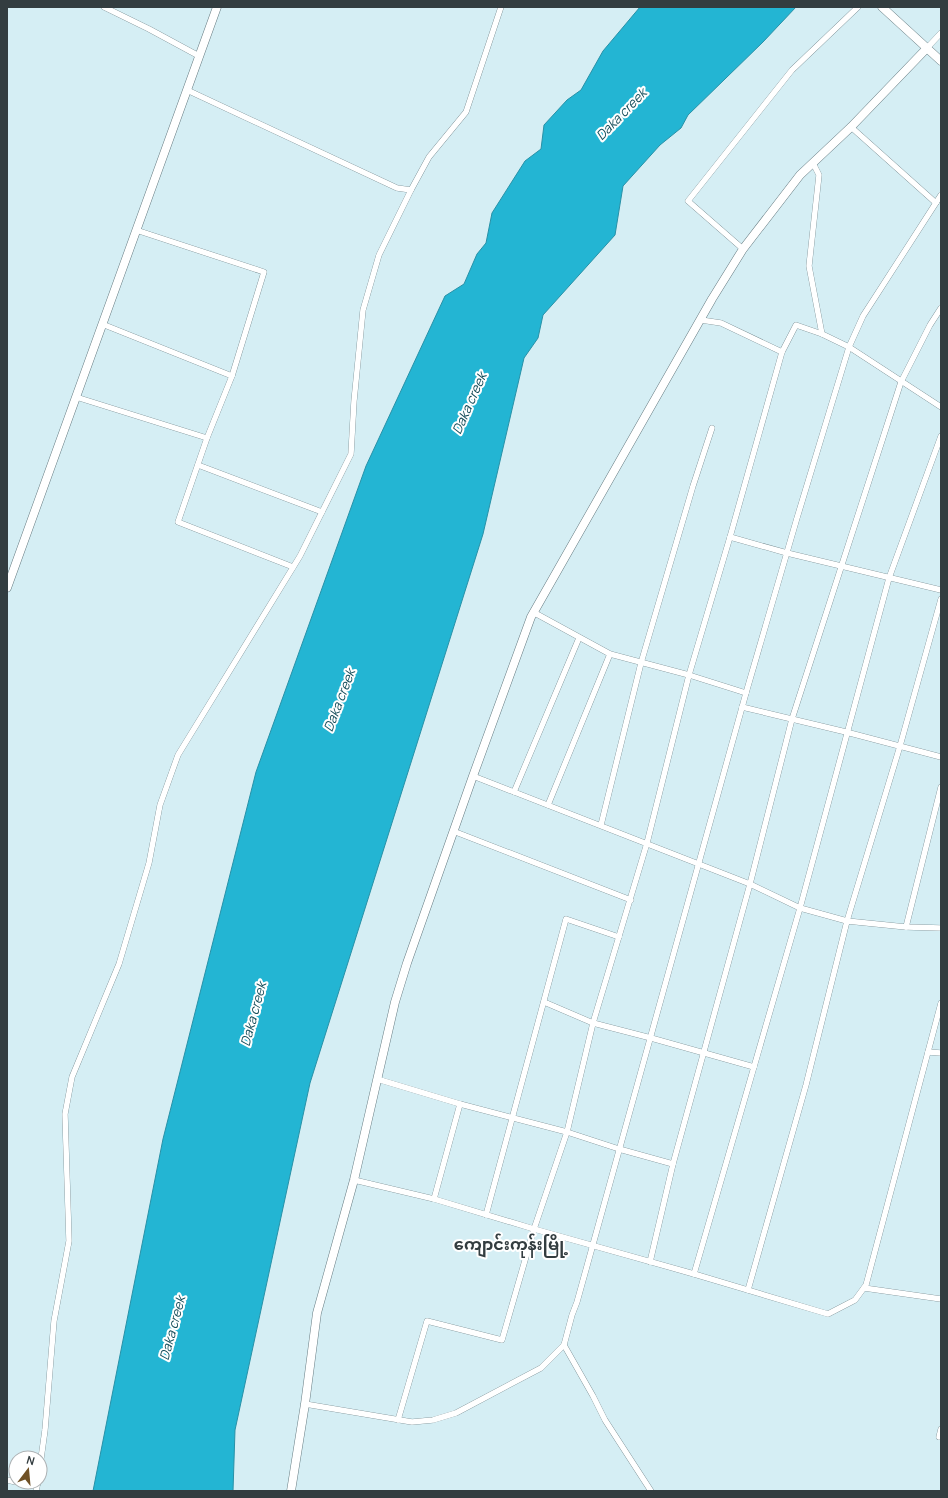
<svg xmlns="http://www.w3.org/2000/svg" width="948" height="1498" viewBox="0 0 948 1498" font-family="Manrope,'Noto Sans Myanmar',sans-serif">
  <style>
    .water { fill: #23b5d3; stroke: #2891a7 }
    .lines { fill: none; stroke-linecap: round; stroke-linejoin: round }
    .street-casing { stroke: #657b81; stroke-width: 6 }
    .secondary-casing { stroke: #657b81; stroke-width: 9 }
    .street { stroke: #fff; stroke-width: 5.5 }
    .secondary { stroke: #fff; stroke-width: 8 }
    .labels { text-anchor: middle; stroke-width: 4; stroke-linejoin: round; paint-order: stroke }
    .water-label { font-size: 13px; font-style: italic; fill: #154d5a; stroke: #fff }
    .district-label { font-size: 16px; font-weight: bold; fill: #333d40; stroke: #fff }
  </style>
  <rect width="100%" height="100%" fill="#d5eef4"/>
  <path class="water" d="M 640,7 L 796,7 L 763,42 L 688,115 L 681,128 L 660,145 L 623,186 L 615,235 L 543,315 L 538,338 L 524,358 L 483,534 L 310,1083 L 235,1430 L 233,1491 L 93,1491 L 163,1139 L 256,772 L 366,466 L 445,296 L 464,284 L 477,254 L 486,243 L 492,213 L 525,161 L 541,149 L 544,125 L 567,100 L 581,90 L 603,51 Z"/>
  <g class="lines">
    <g class="street-casing">
      <g id="street">
        <path d="M 104,7 L 149,29 L 199,56"/>
        <path d="M 927,48 L 941,33"/>
        <path d="M 187,90 L 397,188 L 411,190 L 429,157 L 466,112 L 501,7"/>
        <path d="M 851,127 L 936,203"/>
        <path d="M 813,163 L 819,175 L 809,266 L 822,334 L 849,347 L 941,407"/>
        <path d="M 136,230 L 264,272 L 232,376 L 207,438 L 178,522 L 293,567"/>
        <path d="M 743,249 L 688,201 L 792,70 L 858,7"/>
        <path d="M 701,320 L 721,323 L 782,352"/>
        <path d="M 102,324 L 232,376"/>
        <path d="M 76,397 L 207,438"/>
        <path d="M 198,465 L 322,512"/>
        <path d="M 730,537 L 787,553 L 941,590"/>
        <path d="M 533,612 L 610,654 L 689,675 L 746,693"/>
        <path d="M 742,707 L 846,732 L 941,757"/>
        <path d="M 473,776 L 750,884 L 800,908 L 847,921 L 906,927 L 941,928"/>
        <path d="M 514,792 L 579,638"/>
        <path d="M 548,805 L 610,654"/>
        <path d="M 601,825 L 641,663 L 693,486 L 712,428"/>
        <path d="M 453,831 L 631,900"/>
        <path d="M 906,927 L 941,787"/>
        <path d="M 544,1002 L 593,1023 L 651,1038 L 754,1067"/>
        <path d="M 928,1052 L 941,1053"/>
        <path d="M 377,1079 L 460,1104 L 567,1132 L 619,1149 L 673,1164"/>
        <path d="M 354,1180 L 434,1199 L 534,1229 L 694,1274 L 828,1314 L 855,1300 L 866,1285 L 941,1003"/>
        <path d="M 434,1199 L 460,1104"/>
        <path d="M 486,1215 L 566,919 L 619,937"/>
        <path d="M 650,1262 L 673,1164 L 750,884 L 792,719 L 901,382 L 930,325 L 941,308"/>
        <path d="M 694,1274 L 800,908 L 889,578 L 941,436"/>
        <path d="M 864,1288 L 941,1299"/>
        <path d="M 748,1290 L 806,1085 L 847,921 L 900,746 L 941,599"/>
        <path d="M 564,1345 L 593,1396 L 605,1420 L 651,1491"/>
        <path d="M 305,1404 L 412,1422 L 433,1420 L 456,1413 L 541,1368 L 564,1345 L 572,1315 L 577,1302 L 746,693 L 797,518 L 849,347 L 863,316 L 941,195"/>
        <path d="M 398,1420 L 427,1321 L 502,1340 L 534,1229 L 567,1132 L 593,1023 L 647,843 L 689,675 L 730,537 L 782,352 L 796,325 L 822,334"/>
        <path d="M 939,1437 L 941,1429"/>
        <path d="M 40,1466 L 45,1430 L 54,1321 L 69,1241 L 65,1114 L 72,1077 L 119,964 L 149,863 L 160,805 L 178,755 L 300,556 L 351,454 L 354,401 L 363,310 L 379,255 L 411,190"/>
        <path d="M 7,1480 L 16,1482"/>
        <path d="M 22,1482 L 38,1483"/>
        <path d="M 36,1491 L 38,1482"/>
      </g>
    </g>
    <g class="secondary-casing">
      <g id="secondary">
        <path d="M 882,7 L 941,61"/>
        <path d="M 7,588 L 217,7"/>
        <path d="M 291,1491 L 305,1404 L 317,1313 L 354,1180 L 395,1002 L 407,963 L 473,776 L 531,617 L 712,299 L 743,249 L 800,175 L 851,127 L 927,48"/>
      </g>
    </g>
    <use href="#street" class="street"/>
    <use href="#secondary" class="secondary"/>
  </g>
  <g class="labels">
    <g class="water-label">
      <text transform="translate(621 114) rotate(-46)" y="5">Daka creek</text>
      <text transform="translate(469 403) rotate(-66)" y="5">Daka creek</text>
      <text transform="translate(339 700) rotate(-69)" y="5">Daka creek</text>
      <text transform="translate(253 1014) rotate(-75)" y="5">Daka creek</text>
      <text transform="translate(172 1328) rotate(-75)" y="5">Daka creek</text>
    </g>
    <g class="district-label">
      <text x="511" y="1250">ကျောင်းကုန်းမြို့</text>
    </g>
  </g>
  <rect width="948" height="1498" fill="none" stroke="#333d40" stroke-width="16"/>
  <g transform="translate(28 1470) rotate(16)"><circle r="19" fill="#ffffff" stroke="#adb1b3"/>
  <path d="M0-3L7 15L0 10L-7 15Z" fill="#6f5126"/>
  <text y="-6" font-size="11" font-weight="bold" text-anchor="middle" fill="#333d40">N</text>
  </g>
</svg>
